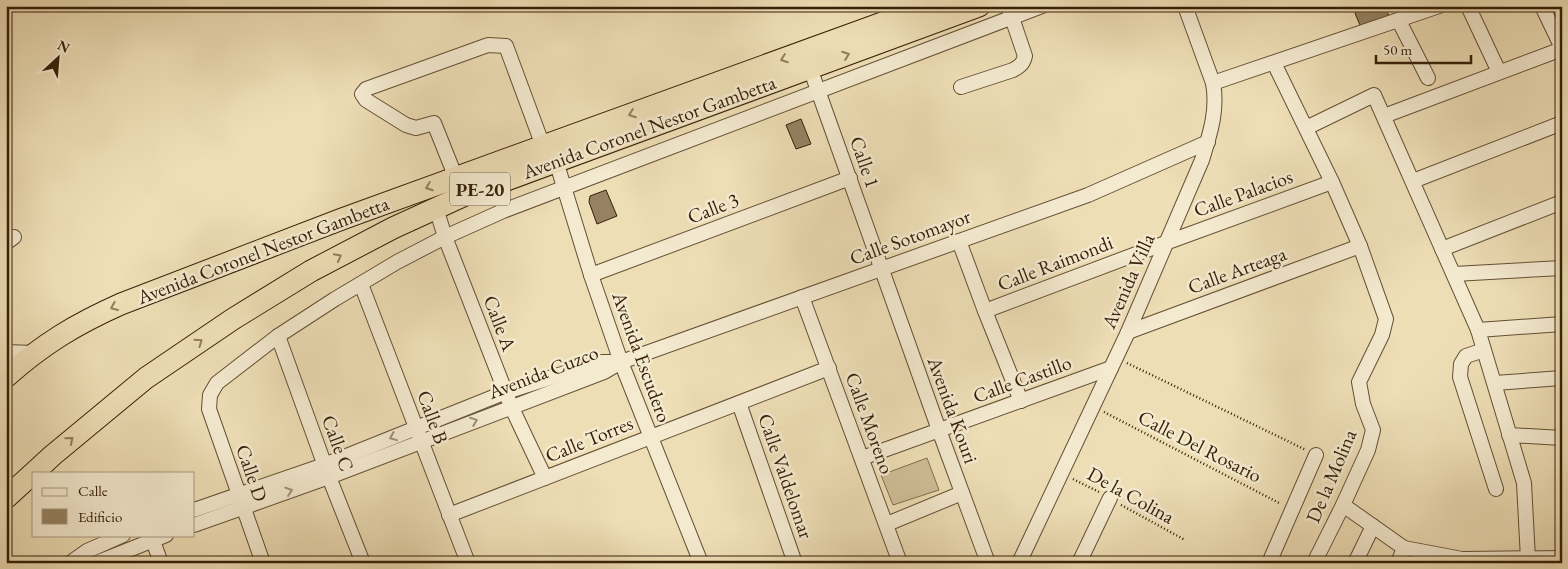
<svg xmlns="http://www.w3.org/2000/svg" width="1568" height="569" viewBox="0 0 1568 569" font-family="'EB Garamond',serif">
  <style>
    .green { fill: #cfbe98; stroke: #826e50 }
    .building { fill: #968262; stroke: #361f07 }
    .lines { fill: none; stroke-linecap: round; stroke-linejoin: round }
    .minor-casing { stroke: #644f33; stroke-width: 16 }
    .highway-casing { stroke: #361f07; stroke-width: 23 }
    .path { stroke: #361f07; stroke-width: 2.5; stroke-dasharray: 1 2.5; stroke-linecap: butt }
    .minor { stroke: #f4ead0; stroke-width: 14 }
    .highway { stroke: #eedeb6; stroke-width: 21 }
    .oneway { stroke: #927e5e }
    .oneway2 { stroke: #9e8f76 }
    .labels { text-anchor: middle; stroke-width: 5; stroke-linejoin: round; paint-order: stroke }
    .shield { fill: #f4ead0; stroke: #6f5c43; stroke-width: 1 }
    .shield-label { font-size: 19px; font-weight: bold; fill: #361f07 }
    .street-label { font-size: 20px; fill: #361f07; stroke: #f4ead0 }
  </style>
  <rect width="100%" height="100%" fill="#eedeb6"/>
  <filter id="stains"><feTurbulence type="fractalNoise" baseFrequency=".004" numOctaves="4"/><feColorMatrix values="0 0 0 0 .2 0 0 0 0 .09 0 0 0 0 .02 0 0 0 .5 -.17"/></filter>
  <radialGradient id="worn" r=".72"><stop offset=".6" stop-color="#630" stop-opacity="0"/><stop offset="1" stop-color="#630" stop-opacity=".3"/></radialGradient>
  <path class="green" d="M 927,458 L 939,490 L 893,505 L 881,475 Z"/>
  <g class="building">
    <path d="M 1372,6 L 1385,6 L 1390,19 L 1362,30 L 1355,13 Z"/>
    <path d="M 801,119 L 811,144 L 796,149 L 786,125 Z"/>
    <path d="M 606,190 L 617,216 L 597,224 L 589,202 L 590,196 Z"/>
  </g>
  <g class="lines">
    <g class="minor-casing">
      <g id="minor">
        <path d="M 1468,6 L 1499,72"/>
        <path d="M 1542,6 L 1562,48"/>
        <path d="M 1399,21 L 1428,78"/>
        <path d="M 1274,63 L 1332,182 L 1360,246 L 1386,319 L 1382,335 L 1359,382 L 1363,404 L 1373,430 L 1368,450 L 1343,505 L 1314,563"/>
        <path d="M 810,68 L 939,430 L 988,563"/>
        <path d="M 1213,83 L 1439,6"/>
        <path d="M 961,87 L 1013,70 C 1020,66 1023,64 1025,56 L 1008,6"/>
        <path d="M 1384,116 L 1562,49"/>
        <path d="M 1306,128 L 1374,95 L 1478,330 L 1524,483 L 1528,559 L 1524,563"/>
        <path d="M 556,161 L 591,275 L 621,362 L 701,563"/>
        <path d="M 456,178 L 434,123 L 416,128 L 406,125 L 366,100 L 362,94 L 366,89 L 488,45 L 506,46 L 543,146"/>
        <path d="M 1413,181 L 1562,123"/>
        <path d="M 436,208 L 445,237 L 511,406 L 545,478"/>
        <path d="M 959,241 L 985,311 L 1021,401"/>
        <path d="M 6,243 L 14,237"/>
        <path d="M 1442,249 L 1562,202"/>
        <path d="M 1454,274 L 1562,268"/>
        <path d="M 591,275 L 850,178"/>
        <path d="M 361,284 L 468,563"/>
        <path d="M 802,297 L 900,563"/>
        <path d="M 985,311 L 1168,242 L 1332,182"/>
        <path d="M 1478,330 L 1562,324"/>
        <path d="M 1128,332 L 1360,246"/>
        <path d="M 278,336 L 329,477 L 363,563"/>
        <path d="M 1484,350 L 1466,356 L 1461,364 L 1460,377 L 1496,489"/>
        <path d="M 6,352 L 34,353"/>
        <path d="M 1495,383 L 1562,378"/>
        <path d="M 739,403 L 795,563"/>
        <path d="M 1509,435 L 1562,438"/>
        <path d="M 862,458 L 1111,368"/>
        <path d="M 1343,505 L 1404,548 L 1462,559 L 1562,558"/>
        <path d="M 194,510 L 324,465 L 506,392 L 599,362 L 620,362"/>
        <path d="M 449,515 L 829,368"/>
        <path d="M 887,524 L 962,493"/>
        <path d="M 194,525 L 329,477 L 604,372 L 621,362 L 1088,195 L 1208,142"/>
        <path d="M 151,535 L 161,563"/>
        <path d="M 70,563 L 87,551 L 123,535"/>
        <path d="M 96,563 L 166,535"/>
        <path d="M 263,563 L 209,409 L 210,395 L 217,383 L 278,336 L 335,299 L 397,262 L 445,237 L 503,211 L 1042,6"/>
        <path d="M 1019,563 L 1128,332 L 1202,160 C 1210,134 1218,110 1213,83 L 1185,6"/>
        <path d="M 1079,563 L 1110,498"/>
        <path d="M 1269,563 L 1316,455"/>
        <path d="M 1355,563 L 1373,526"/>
        <path d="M 1398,563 L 1404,548"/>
      </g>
    </g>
    <g class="highway-casing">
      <g id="highway">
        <path d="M 6,377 C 43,344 76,324 121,304 L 342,219 L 929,6"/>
        <path d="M 6,498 L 53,455 L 146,378 L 233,319 L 311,271 L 393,228 L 463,196 L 979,6"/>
      </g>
    </g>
    <g class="path">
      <path d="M 1127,363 L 1306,450"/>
      <path d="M 1104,412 L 1281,504"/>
      <path d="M 1073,479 L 1099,492"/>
      <path d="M 1121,505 L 1185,540"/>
      <path d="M 6,520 L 12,514"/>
    </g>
    <use href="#minor" class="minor"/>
    <use href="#highway" class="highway"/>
  </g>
  <defs><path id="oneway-chevron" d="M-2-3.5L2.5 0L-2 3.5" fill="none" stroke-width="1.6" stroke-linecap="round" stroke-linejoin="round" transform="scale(1.25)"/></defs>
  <g class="oneway">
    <use href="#oneway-chevron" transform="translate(846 55) rotate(-20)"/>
    <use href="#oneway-chevron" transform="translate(784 59) rotate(160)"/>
    <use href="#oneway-chevron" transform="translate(632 114) rotate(160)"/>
    <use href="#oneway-chevron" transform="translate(429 187) rotate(160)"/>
    <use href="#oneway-chevron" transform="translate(338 257) rotate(-28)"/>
    <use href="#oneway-chevron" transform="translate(114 307) rotate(157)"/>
    <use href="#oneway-chevron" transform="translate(199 342) rotate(-35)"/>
    <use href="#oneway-chevron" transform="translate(70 440) rotate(-40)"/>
  </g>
  <g class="oneway2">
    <use href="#oneway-chevron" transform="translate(474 421) rotate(-21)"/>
    <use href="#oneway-chevron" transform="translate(393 437) rotate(158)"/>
    <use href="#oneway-chevron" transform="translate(289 491) rotate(-19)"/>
  </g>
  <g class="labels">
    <rect class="shield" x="450" y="172.5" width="60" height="33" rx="4"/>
    <g class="shield-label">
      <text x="480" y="196">PE-20</text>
    </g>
    <g class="street-label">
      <text transform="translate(649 127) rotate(-20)" y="7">Avenida Coronel Nestor Gambetta</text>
      <text transform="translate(865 162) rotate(71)" y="7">Calle 1</text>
      <text transform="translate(1243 193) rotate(-20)" y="7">Calle Palacios</text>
      <text transform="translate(713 208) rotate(-21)" y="7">Calle 3</text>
      <text transform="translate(910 237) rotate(-20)" y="7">Calle Sotomayor</text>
      <text transform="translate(263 250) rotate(-21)" y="7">Avenida Coronel Nestor Gambetta</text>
      <text transform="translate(1055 263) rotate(-21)" y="7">Calle Raimondi</text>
      <text transform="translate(1237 270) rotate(-20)" y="7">Calle Arteaga</text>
      <text transform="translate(1128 281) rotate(-66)" y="7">Avenida Villa</text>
      <text transform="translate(500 323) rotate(69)" y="7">Calle A</text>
      <text transform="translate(642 357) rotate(70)" y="7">Avenida Escudero</text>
      <text transform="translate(543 372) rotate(-21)" y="7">Avenida Cuzco</text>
      <text transform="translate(1022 379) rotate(-20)" y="7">Calle Castillo</text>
      <text transform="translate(953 410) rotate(70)" y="7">Avenida Kouri</text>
      <text transform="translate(433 417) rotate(70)" y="7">Calle B</text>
      <text transform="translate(870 423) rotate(70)" y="7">Calle Moreno</text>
      <text transform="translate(589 439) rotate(-22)" y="7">Calle Torres</text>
      <text transform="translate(338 443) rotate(70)" y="7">Calle C</text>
      <text transform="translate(1200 446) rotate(27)" y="7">Calle Del Rosario</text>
      <text transform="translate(252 473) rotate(71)" y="7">Calle D</text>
      <text transform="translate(786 476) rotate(71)" y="7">Calle Valdelomar</text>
      <text transform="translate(1331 476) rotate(-67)" y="7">De la Molina</text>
      <text transform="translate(1131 495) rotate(29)" y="7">De la Colina</text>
    </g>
  </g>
  <rect width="1568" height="569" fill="none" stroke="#eedeb6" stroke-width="25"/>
  <rect x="8" y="8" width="1553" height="554" fill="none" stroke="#361f07" stroke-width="2.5"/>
  <rect x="12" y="12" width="1543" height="544" fill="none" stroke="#361f07"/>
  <rect x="32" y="472" width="162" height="65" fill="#f4ead0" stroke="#a89980"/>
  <rect x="42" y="488" width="25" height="8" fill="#f4ead0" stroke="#a89980"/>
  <text x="78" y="496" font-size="15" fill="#361f07">Calle</text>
  <rect x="42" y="509" width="25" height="15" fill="#968262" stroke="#a89980"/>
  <text x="78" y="522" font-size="15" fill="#361f07">Edificio</text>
  <g transform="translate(58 58) rotate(26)" stroke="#f4ead0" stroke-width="4" paint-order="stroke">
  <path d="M0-4L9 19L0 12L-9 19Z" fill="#361f07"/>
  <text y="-8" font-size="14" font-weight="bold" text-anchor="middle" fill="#361f07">N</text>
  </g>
  <path d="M1376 55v8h95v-8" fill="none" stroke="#361f07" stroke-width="2.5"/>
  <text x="1383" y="55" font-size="15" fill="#361f07" stroke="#f4ead0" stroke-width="4" paint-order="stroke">50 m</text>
  <rect width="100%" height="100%" filter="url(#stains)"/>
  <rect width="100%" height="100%" fill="url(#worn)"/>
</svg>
